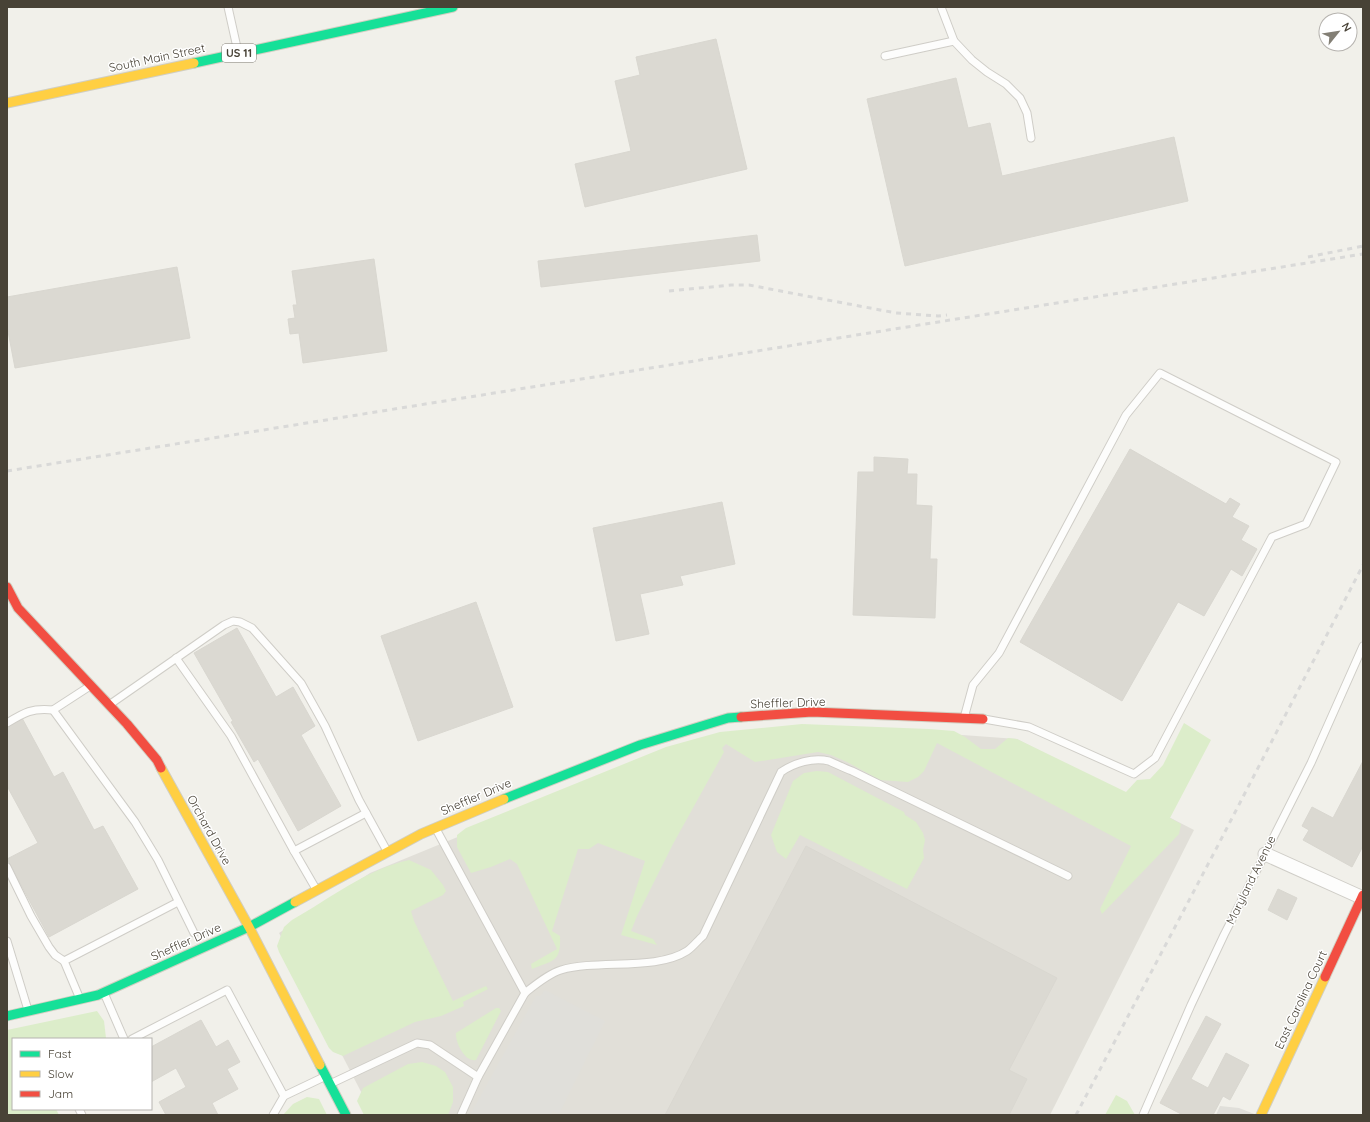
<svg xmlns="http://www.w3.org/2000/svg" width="1370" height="1122" viewBox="0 0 1370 1122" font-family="Quicksand,sans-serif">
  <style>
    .industrial { fill: #e1dfd8 }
    .green { fill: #dcedca }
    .parking { fill: #e0dfda }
    .building { fill: #dbd9d2; stroke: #d9d7d0 }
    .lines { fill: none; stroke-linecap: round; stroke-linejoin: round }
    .lane-casing { stroke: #cfcdc7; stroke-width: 9 }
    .street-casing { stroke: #cfcdc7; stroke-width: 15 }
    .fast-casing { stroke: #d1cec1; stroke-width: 11 }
    .slow-casing { stroke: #d1cec1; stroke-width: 11 }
    .jam-casing { stroke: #d1cec1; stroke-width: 11 }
    .lane { stroke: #fdfdfc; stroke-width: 7 }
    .street { stroke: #fdfdfc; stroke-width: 13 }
    .fast { stroke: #16e098; stroke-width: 9 }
    .slow { stroke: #ffcf43; stroke-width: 9 }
    .jam { stroke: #f24e42; stroke-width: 9 }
    .rail { stroke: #d9d9d8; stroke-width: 3; stroke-dasharray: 5 5; stroke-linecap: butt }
    .labels { text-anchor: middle; stroke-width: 3; stroke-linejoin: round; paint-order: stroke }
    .shield { fill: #fff; stroke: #7f7b72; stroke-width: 1 }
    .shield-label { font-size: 11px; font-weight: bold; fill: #484236 }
    .street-label { font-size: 12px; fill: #484236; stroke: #fff }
  </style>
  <rect width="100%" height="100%" fill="#f1f0ea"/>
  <path class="industrial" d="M 840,726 L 1017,739 L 1194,830 L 1050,1115 L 373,1115 L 279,933 L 370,873 L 696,739 Z"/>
  <g class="green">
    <path d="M 1184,723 L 1211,740 L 1170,818 L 1181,824 L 1179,834 L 1102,914 L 1100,909 L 1131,846 L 937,743 L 924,771 L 918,777 L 908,782 L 880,780 L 847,762 L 831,755 L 818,752 L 755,762 L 726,744 L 722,748 L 724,752 L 673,844 L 637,916 L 631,931 L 653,939 L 657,945 L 621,935 L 645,861 L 598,843 L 589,849 L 578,849 L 552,931 L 560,936 C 561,962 554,960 532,969 L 531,964 L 557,949 L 517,864 L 510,859 L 491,867 L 471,873 L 457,847 L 457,835 L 466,828 L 666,747 L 720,732 L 802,724 L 929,729 L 954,731 L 965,737 L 981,749 L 995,749 L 1008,738 L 1017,739 L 1126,792 L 1137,780 L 1150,779 L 1163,765 Z"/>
    <path d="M 817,771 L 828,772 L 904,812 L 905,815 L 916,822 L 923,833 L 925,840 L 923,850 L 924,858 L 907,889 L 800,835 L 786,859 L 777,852 L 771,835 L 793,781 L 804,773 Z"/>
    <path d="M 409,860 L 431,870 L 443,885 L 446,891 L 443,895 L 411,911 L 414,921 L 453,1001 L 486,986 L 488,989 L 463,1002 L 464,1006 L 441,1016 L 415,1022 L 343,1056 L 333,1052 L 329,1048 L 279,952 L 277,946 L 284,927 L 292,920 C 331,898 365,870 409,860 Z"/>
    <path d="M 496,1008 L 499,1008 L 501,1011 L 476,1060 C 465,1063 455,1042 456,1033 Z"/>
    <path d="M 97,1011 L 104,1021 L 106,1038 L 105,1039 L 13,1039 L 13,1109 L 56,1109 L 59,1115 L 7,1115 L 7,1030 Z"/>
    <path d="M 422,1062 L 436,1066 L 445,1072 L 453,1087 L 453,1102 L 448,1115 L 364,1115 L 357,1101 L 363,1088 L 408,1064 Z"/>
    <path d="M 1116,1095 L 1127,1101 L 1135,1115 L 1105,1115 Z"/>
    <path d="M 307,1097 L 319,1099 L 327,1115 L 283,1115 L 293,1104 Z"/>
  </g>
  <g class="parking">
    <path d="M 545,990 L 605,1021 L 559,1114 L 553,1111 L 550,1115 L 470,1115 L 536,996 L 540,996 Z"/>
    <path d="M 1220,1106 L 1239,1108 L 1257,1115 L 1216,1115 Z"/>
  </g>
  <g class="building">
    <path d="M 716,39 L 747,169 L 585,207 L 575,164 L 631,151 L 615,81 L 640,75 L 636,57 Z"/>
    <path d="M 956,78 L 968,128 L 990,123 L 1002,176 L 1174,137 L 1188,201 L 905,266 L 867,99 Z"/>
    <path d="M 757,235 L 760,261 L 541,287 L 538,261 Z"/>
    <path d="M 374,259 L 387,351 L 303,363 L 299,333 L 290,334 L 288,319 L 295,318 L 293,305 L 297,305 L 292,271 Z"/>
    <path d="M 177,267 L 190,338 L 15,368 L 7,326 L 7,297 Z"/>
    <path d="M 1130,449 L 1226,504 L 1230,498 L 1240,504 L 1232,517 L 1249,526 L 1241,540 L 1257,549 L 1242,576 L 1231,569 L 1204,616 L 1178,602 L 1122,701 L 1020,642 Z"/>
    <path d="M 874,457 L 908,459 L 907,474 L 917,474 L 916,505 L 932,506 L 930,559 L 937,559 L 935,618 L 853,615 L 858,472 L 874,472 Z"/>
    <path d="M 722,502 L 735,564 L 680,576 L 683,585 L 640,594 L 649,634 L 616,641 L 593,528 Z"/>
    <path d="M 476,602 L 513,707 L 418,741 L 381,636 Z"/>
    <path d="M 237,628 L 276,697 L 293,687 L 315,726 L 301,735 L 341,806 L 298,831 L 258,759 L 254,762 L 231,722 L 233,721 L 194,653 Z"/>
    <path d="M 22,718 L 54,777 L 63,772 L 94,830 L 103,826 L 138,889 L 49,937 L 7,859 L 38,843 L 7,786 L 7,727 Z"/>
    <path d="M 1363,761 L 1363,846 L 1352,867 L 1303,840 L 1309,830 L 1302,826 L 1312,807 L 1333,818 Z"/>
    <path d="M 806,846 L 1057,978 L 1009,1070 L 1027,1079 L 1009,1115 L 665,1115 Z"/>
    <path d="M 1278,889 L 1297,898 L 1287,920 L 1268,910 Z"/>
    <path d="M 1206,1016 L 1221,1024 L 1191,1079 L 1208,1088 L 1226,1053 L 1249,1065 L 1230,1100 L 1223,1096 L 1213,1115 L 1183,1115 L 1160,1103 Z"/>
    <path d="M 201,1020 L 216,1047 L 228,1040 L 240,1062 L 227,1069 L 238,1089 L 212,1103 L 218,1115 L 166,1115 L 159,1102 L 186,1087 L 176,1068 L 151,1082 L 151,1047 Z"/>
  </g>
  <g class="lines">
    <g class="lane-casing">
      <g id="lane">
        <path d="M 228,7 L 238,52"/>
        <path d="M 941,7 L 954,41 L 972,60 L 987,72 L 1006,84 L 1020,98 L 1027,113 L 1031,138"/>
        <path d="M 885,56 L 954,41"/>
        <path d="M 176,658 L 231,736 L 294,851"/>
        <path d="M 90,686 L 53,710 L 135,822 L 158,860 L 194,933"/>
        <path d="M 109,705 L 224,625 L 233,621 L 240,622 L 252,628 L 301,683 L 325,726 L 359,800 L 387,851"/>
        <path d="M 964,718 L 973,685 L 999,653 L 1126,415 L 1160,373 L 1336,462 L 1306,524 L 1272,537 L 1155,758 L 1134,774 L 1029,727 L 984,719"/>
        <path d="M 7,723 C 25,712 32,708 53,710"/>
        <path d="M 7,867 L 31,916 L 49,947 L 55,955 L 64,961"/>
        <path d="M 316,889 L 294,851 L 366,813"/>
        <path d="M 7,941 L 28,1010"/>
        <path d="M 104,993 L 124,1039"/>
        <path d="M 525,993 C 535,985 548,974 561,970 C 598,959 656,971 687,951 C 693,947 698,940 703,936 L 781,772 C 794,763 813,757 829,761 C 836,764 844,768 852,771 L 1068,876"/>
        <path d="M 80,999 L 64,961 L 178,902"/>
        <path d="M 132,1039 L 227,990 L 284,1096 L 326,1076"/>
        <path d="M 330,1084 L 417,1043 L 430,1045 L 478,1077 L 525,993 L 436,829"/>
        <path d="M 79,1109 L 82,1115"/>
        <path d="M 273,1115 L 284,1096"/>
        <path d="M 461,1115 L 478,1077"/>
        <path d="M 1143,1115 L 1191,1005 L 1224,935 L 1311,763 L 1363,646"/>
      </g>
    </g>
    <g class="street-casing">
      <path id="street" d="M 1265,854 L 1363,898"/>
    </g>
    <g class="fast-casing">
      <g id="fast">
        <path d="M 194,63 L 453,7"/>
        <path d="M 504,799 L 640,745 L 728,718 L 741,717"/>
        <path d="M 7,1016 L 98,995 L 249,927 L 295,902"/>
        <path d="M 320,1065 L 346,1115"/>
      </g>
    </g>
    <g class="slow-casing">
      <g id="slow">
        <path d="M 7,103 L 194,63"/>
        <path d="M 161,768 L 249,927 L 320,1065"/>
        <path d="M 295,902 L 421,834 L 504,799"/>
        <path d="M 1261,1115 L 1325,977"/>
      </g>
    </g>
    <g class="jam-casing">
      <g id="jam">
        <path d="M 7,587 L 18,608 L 127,724 L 157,760 L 161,768"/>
        <path d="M 741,717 L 812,712 L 983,719"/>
        <path d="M 1325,977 L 1363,895"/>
      </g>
    </g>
    <use href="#lane" class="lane"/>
    <use href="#street" class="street"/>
    <use href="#fast" class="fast"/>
    <use href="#slow" class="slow"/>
    <use href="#jam" class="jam"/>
    <g class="rail">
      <path d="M 1308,257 L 1363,246"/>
      <path d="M 669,291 L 731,285 L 749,285 L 896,313 L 938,316 L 947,315"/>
      <path d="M 7,471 L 1363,254"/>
      <path d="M 1076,1115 L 1215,851 L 1363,565"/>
    </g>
  </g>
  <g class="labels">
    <rect class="shield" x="222" y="44" width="34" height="18" rx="3"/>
    <g class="shield-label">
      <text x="239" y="57">US 11</text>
    </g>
    <g class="street-label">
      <text transform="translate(157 58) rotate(-12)" y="4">South Main Street</text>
      <text transform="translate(788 703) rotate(-2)" y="4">Sheffler Drive</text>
      <text transform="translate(476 797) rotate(-23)" y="4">Sheffler Drive</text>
      <text transform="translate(209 830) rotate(61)" y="4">Orchard Drive</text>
      <text transform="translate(1251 880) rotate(-64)" y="4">Maryland Avenue</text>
      <text transform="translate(186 942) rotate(-24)" y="4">Sheffler Drive</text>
      <text transform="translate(1301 1000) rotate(-65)" y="4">East Carolina Court</text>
    </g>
  </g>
  <rect width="1370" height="1122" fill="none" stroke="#484236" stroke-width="16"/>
  <rect x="12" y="1038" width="140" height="72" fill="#ffffff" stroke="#b6b3af"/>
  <rect x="20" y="1051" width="20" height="6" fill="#16e098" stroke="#b6b3af"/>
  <text x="48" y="1058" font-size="12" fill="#484236">Fast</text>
  <rect x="20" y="1071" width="20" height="6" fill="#ffcf43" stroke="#b6b3af"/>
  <text x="48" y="1078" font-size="12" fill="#484236">Slow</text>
  <rect x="20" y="1091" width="20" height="6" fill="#f24e42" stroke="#b6b3af"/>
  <text x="48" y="1098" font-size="12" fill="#484236">Jam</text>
  <g transform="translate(1338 32) rotate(60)"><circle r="19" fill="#ffffff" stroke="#b6b3af"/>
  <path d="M0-3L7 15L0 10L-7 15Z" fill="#837f75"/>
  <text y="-6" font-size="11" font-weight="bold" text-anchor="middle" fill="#484236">N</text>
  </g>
</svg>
